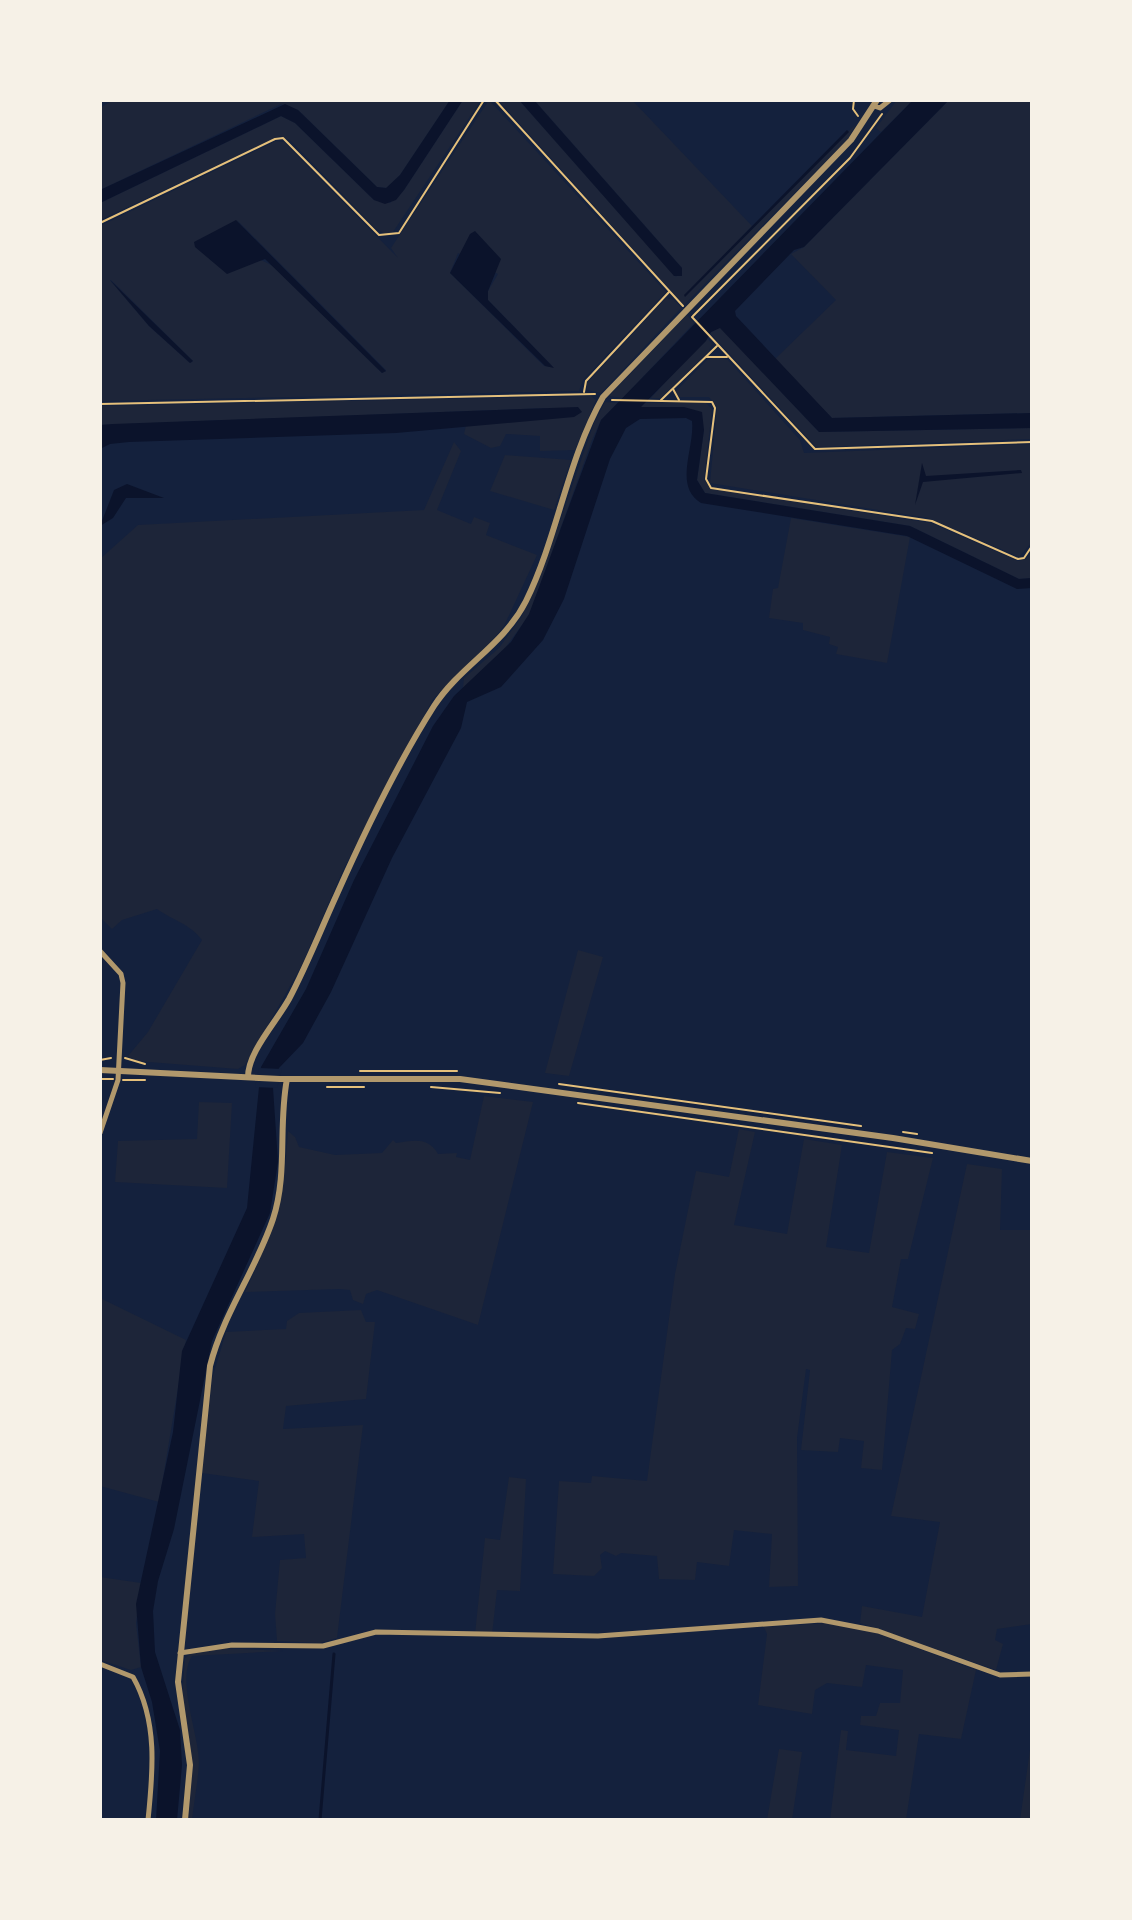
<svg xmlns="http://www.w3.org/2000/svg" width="1132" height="1920" viewBox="0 0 1132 1920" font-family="Bitter,serif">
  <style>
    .green { fill: #1d2539; fill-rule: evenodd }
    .water { fill: #0b132b }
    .pier { fill: #14213d }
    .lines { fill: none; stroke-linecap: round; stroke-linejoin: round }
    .stream { stroke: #0b132b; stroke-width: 3 }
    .path { stroke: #e5c07b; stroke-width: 2 }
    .minor { stroke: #b1986c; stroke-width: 5 }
    .tertiary { stroke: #b1986c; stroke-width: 6 }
  </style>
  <rect width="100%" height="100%" fill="#14213d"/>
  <g class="green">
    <path d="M 113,100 L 450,100 L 400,175 L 387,188 L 377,187 L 298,110 L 281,104 L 100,190 L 100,108 Z"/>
    <path d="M 463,100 L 481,100 L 393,232 L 385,234 L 375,228 L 291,141 L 280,136 L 100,220 L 100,203 L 281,116 L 295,123 L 374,200 L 390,203 L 404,190 Z"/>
    <path d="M 489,100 L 666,292 L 583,380 L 579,391 L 100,401 L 100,226 L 276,141 L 284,142 L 398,258 L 391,248 ZM 237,220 L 386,370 L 386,371 L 382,373 L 273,266 L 259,259 ZM 458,253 L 498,274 L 488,291 L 488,300 L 553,367 L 544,366 L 450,273 ZM 110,280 L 111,280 L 193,361 L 190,363 L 149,326 Z"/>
    <path d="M 498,100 L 519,100 L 676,277 L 682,268 L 534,100 L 632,100 L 752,226 L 685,296 L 856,124 L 848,139 L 684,305 Z"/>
    <path d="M 897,100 L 913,100 L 881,132 L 876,128 Z"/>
    <path d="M 949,100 L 1032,100 L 1032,413 L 832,418 L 774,360 L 836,300 L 791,254 L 804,247 Z"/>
    <path d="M 666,298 L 674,300 L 681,308 L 601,393 L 587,390 L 586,384 Z"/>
    <path d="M 687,315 L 694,323 L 623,398 L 609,396 Z"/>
    <path d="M 720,327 L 819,432 L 1032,428 L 1032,439 L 816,447 L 710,333 Z"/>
    <path d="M 706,337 L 712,344 L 709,351 L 661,398 L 651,398 Z"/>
    <path d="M 716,357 L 728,360 L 800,440 L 804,453 L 1032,444 L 1032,542 L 1019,557 L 928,518 L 710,483 L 717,407 L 709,397 L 680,397 L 675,392 L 707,360 Z"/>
    <path d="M 591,396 L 596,400 L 575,450 L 540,451 L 540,436 L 506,434 L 500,446 L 491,448 L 464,434 L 466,425 L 547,408 L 100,425 L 100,406 Z"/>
    <path d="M 605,402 L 618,403 L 601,420 L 592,440 L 530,614 L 500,655 L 463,688 L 464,678 L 499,648 L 522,616 L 551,547 L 594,423 Z"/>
    <path d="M 705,402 L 712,409 L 704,480 L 711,489 L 931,523 L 1018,561 L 1026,559 L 1032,551 L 1032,578 L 1019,579 L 910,526 L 705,493 L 697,480 L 704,430 L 690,409 L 641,407 L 643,403 Z"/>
    <path d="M 454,442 L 461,451 L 437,510 L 471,524 L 474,517 L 490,523 L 486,535 L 537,555 L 504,626 L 488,646 L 433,699 L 344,868 L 301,967 L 245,1065 L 238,1069 L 136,1061 L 128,1056 L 148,1032 L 202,940 C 190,924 174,921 157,909 L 122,920 L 112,929 L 100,917 L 100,559 L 138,525 L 424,510 Z"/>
    <path d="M 505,455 L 571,460 L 554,510 L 490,491 Z"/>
    <path d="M 791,518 L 910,537 L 887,663 L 836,654 L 838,647 L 829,644 L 830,637 L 803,630 L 803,623 L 769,618 L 773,589 L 778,588 Z"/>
    <path d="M 578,950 L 603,957 L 569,1076 L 545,1073 Z"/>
    <path d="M 484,1096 L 533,1102 L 478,1325 L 377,1290 L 366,1294 L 363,1304 L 353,1300 L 350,1290 L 339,1289 L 245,1292 C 274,1230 284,1200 288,1131 L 295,1137 L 299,1147 L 335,1155 L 382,1153 L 393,1140 L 396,1143 C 413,1141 428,1136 438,1154 L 457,1153 L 456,1157 L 470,1160 Z"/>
    <path d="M 199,1102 L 232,1103 L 227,1188 L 115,1182 L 118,1141 L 197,1139 Z"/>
    <path d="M 739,1129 L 755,1132 L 734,1225 L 787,1234 L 804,1139 L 842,1145 L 826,1247 L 869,1253 L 887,1152 L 933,1158 L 908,1259 L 901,1259 L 892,1307 L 919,1314 L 915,1329 L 906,1328 L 900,1344 L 892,1350 L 882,1470 L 861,1468 L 864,1441 L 840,1438 L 838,1452 L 801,1450 L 810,1370 L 806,1369 L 797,1438 L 798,1586 L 769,1587 L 772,1534 L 734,1530 L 729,1566 L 697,1562 L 695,1580 L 659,1579 L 657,1556 L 621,1553 L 616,1556 L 605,1551 L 600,1555 L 602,1568 L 594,1576 L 553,1574 L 559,1481 L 591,1483 L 592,1476 L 647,1481 L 675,1274 L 696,1171 L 729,1177 Z"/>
    <path d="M 967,1164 L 1002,1169 L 1000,1230 L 1032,1230 L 1032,1624 L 997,1629 L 995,1640 L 1003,1644 L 996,1670 L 860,1623 L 862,1606 L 922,1617 L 940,1522 L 891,1516 Z"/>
    <path d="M 100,1298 L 186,1340 L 159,1502 L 100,1486 Z"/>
    <path d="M 361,1310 L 366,1322 L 375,1322 L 366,1399 L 286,1406 L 283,1429 L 363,1425 L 337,1638 L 320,1643 L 277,1641 L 275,1614 L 280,1560 L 306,1558 L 304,1534 L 252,1537 L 259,1481 L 202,1473 L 212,1379 L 226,1332 L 286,1329 L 287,1321 L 299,1313 Z"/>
    <path d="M 509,1477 L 526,1479 L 520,1591 L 497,1590 L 492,1635 L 475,1634 L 485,1538 L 500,1540 Z"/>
    <path d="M 100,1577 L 141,1583 L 136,1623 L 141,1667 L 131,1670 L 100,1660 Z"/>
    <path d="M 828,1623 L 879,1634 L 976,1670 L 961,1739 L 919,1734 L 906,1820 L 830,1820 L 841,1730 L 848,1731 L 846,1750 L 896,1756 L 899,1730 L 860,1725 L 861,1716 L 876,1716 L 880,1703 L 900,1703 L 903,1670 L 866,1665 L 862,1687 L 827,1683 L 815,1690 L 812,1714 L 758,1705 L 767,1634 L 764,1627 Z"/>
    <path d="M 223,1648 L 283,1651 L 192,1656 C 176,1680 199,1734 199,1763 C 198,1782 194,1801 192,1820 L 188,1820 L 193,1763 L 182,1697 L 185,1658 L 192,1652 Z"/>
    <path d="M 1032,1736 L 1032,1820 L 1020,1820 Z"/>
    <path d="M 779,1749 L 802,1752 L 792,1820 L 767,1820 Z"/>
  </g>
  <g class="water">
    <path d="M 450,100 L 463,100 L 404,190 L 396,200 L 385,204 L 374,200 L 295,123 L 281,116 L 100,203 L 100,190 L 285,104 L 298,110 L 377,187 L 386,188 L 400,175 Z"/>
    <path d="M 519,100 L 534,100 L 682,268 L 682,276 L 674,276 Z"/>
    <path d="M 913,100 L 949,100 L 804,247 L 794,250 L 735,311 L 736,316 L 832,418 L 1032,413 L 1032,428 L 819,432 L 720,328 L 711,332 L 706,341 L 641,407 L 684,407 L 702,412 L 704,430 L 697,480 L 705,493 L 910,526 L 1019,579 L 1032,578 L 1032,588 L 1017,589 L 907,536 L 701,503 C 673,486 695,448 692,421 L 686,418 L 640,419 L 626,428 L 610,459 L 564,599 L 543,640 L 501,687 L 467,702 L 461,728 L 392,858 L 331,992 L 303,1043 L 279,1068 L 273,1088 L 278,1162 L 270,1213 L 212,1341 L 174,1529 L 158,1581 L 153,1611 L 155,1652 L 180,1730 L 182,1765 L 177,1820 L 156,1820 L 160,1751 L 152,1702 L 141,1667 L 136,1604 L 173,1432 L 182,1351 L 247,1208 L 261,1067 L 306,989 L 354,880 L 433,726 L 454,696 L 511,642 L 529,614 L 601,420 Z"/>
    <path d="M 847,130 L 849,132 L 685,297 L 684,295 Z"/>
    <path d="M 236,220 L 386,371 L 382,373 L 265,259 L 227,274 L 195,247 L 194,242 Z"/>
    <path d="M 475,231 L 501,259 L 488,291 L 488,300 L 554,368 L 545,366 L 450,273 L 470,234 Z"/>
    <path d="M 110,280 L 193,361 L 190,363 L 149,326 Z"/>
    <path d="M 578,407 L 582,412 L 574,417 L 396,433 L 129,442 L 110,444 L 100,449 L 100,425 L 113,424 Z"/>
    <path d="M 922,463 L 926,476 L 1021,470 L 1022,473 L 923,482 L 915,505 Z"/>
    <path d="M 127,484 L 164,498 L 126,498 L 113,518 L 100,526 L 114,490 Z"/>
  </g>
  <path class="pier" d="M 259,1068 L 282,1069 L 277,1088 L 255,1087 Z"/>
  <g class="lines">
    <path class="stream" d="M 320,1820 L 334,1654"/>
    <g class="path">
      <path d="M 495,100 L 683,306"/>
      <path d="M 854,100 L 853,109 L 858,116"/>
      <path d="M 100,223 L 275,139 L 283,138 L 379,235 L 399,233 L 484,100"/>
      <path d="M 693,316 L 850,158 L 882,114"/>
      <path d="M 692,317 L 815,449 L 1032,442"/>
      <path d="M 706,357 L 727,357"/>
      <path d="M 673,389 L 679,400"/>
      <path d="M 584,392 L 586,381 L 669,292"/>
      <path d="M 612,400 L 712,402 L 715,408 L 706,479 L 711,488 L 932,521 L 1018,559 L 1024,558 L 1032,546"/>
      <path d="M 661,400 L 717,346"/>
      <path d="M 100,404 L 595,394"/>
      <path d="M 125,1058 L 145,1064"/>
      <path d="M 100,1060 L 111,1058"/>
      <path d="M 360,1071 L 457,1071"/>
      <path d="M 100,1079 L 113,1079"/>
      <path d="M 123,1080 L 145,1080"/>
      <path d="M 559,1084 L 861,1126"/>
      <path d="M 327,1087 L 364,1087"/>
      <path d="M 431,1087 L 500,1093"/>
      <path d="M 578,1103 L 932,1153"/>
      <path d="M 903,1132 L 917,1134"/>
    </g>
    <g class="minor">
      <path d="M 874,106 L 880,108 L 890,100"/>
      <path d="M 100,951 L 121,974 L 123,983 L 118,1080 L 100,1133"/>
      <path d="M 180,1653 L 232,1645 L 323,1646 L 376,1632 L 598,1636 L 821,1620 L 878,1631 L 1000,1675 L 1032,1674"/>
      <path d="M 100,1664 L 133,1677 C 158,1721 153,1772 148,1820"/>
    </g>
    <g class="tertiary">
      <path d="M 100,1070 L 280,1079 L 460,1079 L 893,1138 L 1032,1161"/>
      <path d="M 248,1077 C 248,1052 275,1024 289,999 C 307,965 321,929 337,894 C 365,831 397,764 434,706 C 460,666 504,645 526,601 C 558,536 567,460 603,397 L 851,140 L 877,100"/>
      <path d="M 185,1820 L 190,1765 L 178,1682 L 210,1366 C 223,1314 256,1270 273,1219 C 288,1173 278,1125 287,1079"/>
    </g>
  </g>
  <rect width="1132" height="1920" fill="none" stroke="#f6f1e7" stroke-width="204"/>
</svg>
